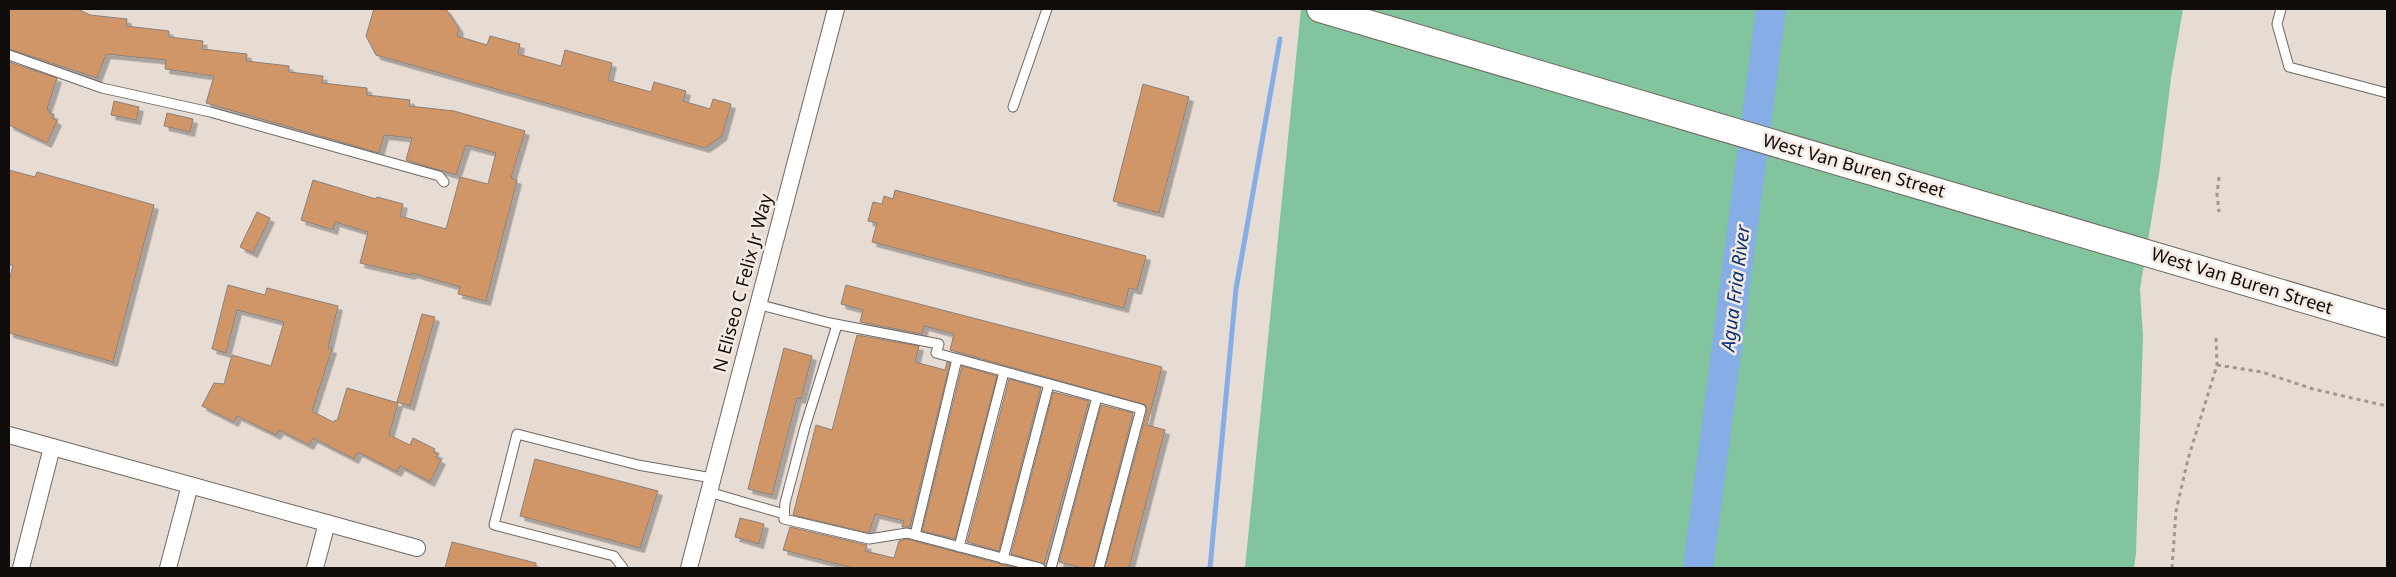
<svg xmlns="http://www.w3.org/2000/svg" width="2396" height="577" viewBox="0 0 2396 577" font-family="'Noto Sans',sans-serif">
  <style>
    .green { fill: #81c49e }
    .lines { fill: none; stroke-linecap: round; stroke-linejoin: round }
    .stream { stroke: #87ade7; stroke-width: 5 }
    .river { stroke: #87ade7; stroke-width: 30 }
    .building { fill: #d19668; stroke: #8a8079; filter: url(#shadow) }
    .service-casing { stroke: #716761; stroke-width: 11 }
    .minor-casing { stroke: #716761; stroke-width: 18 }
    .primary-casing { stroke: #716761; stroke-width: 28 }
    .path { stroke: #a09791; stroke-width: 3; stroke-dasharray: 4 4; stroke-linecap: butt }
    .service { stroke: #fff; stroke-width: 9 }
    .minor { stroke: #fff; stroke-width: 16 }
    .primary { stroke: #fff; stroke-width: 26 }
    .labels { text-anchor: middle; stroke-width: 5; stroke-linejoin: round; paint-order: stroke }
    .street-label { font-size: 18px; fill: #0f0c09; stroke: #f5e9e2 }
    .water-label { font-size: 19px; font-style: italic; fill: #053476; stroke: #f5e9e2 }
  </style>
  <defs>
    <filter id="shadow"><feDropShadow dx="4.5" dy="4.5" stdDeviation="0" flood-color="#0004"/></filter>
  </defs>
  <rect width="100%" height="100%" fill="#e7dcd4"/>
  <path class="green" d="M 1301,9 L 2183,9 L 2171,78 L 2159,174 L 2140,289 L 2143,336 L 2136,553 L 2134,568 L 1245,568 Z"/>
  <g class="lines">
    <path class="stream" d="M 1210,568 L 1236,289 L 1280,39"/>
    <path class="river" d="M 1698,568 L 1771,9"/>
  </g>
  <g class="building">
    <path d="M 9,9 L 78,9 L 90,15 L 127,19 L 126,26 L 169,31 L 169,37 L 203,41 L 202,49 L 247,54 L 246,61 L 289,66 L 289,72 L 323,76 L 322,83 L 367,88 L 367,95 L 410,100 L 409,106 L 454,111 L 525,131 L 511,178 L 517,180 L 486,301 L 458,294 L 460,287 L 412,273 L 411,275 L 360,263 L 368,232 L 335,222 L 333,230 L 301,220 L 313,180 L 376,199 L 377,197 L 403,204 L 400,216 L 446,229 L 460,177 L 488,184 L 496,153 L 466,145 L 456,175 L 406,160 L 412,138 L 384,135 L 379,153 L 206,103 L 214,76 L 165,69 L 166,60 L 106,54 L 97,78 L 9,49 Z"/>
    <path d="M 374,9 L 446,9 L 459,29 L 457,36 L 487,45 L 490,36 L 520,44 L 518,54 L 561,66 L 565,50 L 612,63 L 608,80 L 651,92 L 654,82 L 686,91 L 683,101 L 710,109 L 713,99 L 731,104 L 722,136 L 705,148 L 376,55 L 366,36 Z"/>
    <path d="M 9,62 L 57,78 L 47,109 L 50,110 L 49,113 L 54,115 L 52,118 L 57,121 L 47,143 L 9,125 Z"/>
    <path d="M 1143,84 L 1189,97 L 1159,213 L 1113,201 Z"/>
    <path d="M 114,101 L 139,107 L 136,120 L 111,115 Z"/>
    <path d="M 167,113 L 193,119 L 190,132 L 164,126 Z"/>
    <path d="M 9,170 L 35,177 L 37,172 L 154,205 L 113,362 L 9,333 L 9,281 L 13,265 L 9,265 Z"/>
    <path d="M 895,190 L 1146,256 L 1137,290 L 1129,288 L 1124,308 L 872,242 L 877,223 L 868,221 L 873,202 L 882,204 L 884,196 L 893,199 Z"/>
    <path d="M 257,212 L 270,218 L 253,253 L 240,247 Z"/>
    <path d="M 228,285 L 265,295 L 267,288 L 338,306 L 328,348 L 332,349 L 312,411 L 333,422 L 335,420 L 337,421 L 347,388 L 398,403 L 389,435 L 410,445 L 413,438 L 435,449 L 433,452 L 438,454 L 436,457 L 441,460 L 430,482 L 400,466 L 397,472 L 358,452 L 354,459 L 313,438 L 309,445 L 279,430 L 276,435 L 237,416 L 234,422 L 202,406 L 214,383 L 224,384 L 232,355 L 271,366 L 284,322 L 237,310 L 226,353 L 212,349 Z"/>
    <path d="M 846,285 L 1162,367 L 1147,425 L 1165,430 L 1129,568 L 1105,568 L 1147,411 L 1146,405 L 950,350 L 954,334 L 924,326 L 922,334 L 860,322 L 863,310 L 841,304 Z"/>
    <path d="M 422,314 L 435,317 L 410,406 L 397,402 Z"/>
    <path d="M 857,335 L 919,346 L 915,362 L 945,370 L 947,362 L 950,363 L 910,527 L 902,527 L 904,521 L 875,514 L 869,533 L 793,515 L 816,425 L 832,430 Z"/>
    <path d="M 784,348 L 812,356 L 801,399 L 797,398 L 772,495 L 748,489 Z"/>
    <path d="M 962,366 L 997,376 L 955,539 L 922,531 Z"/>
    <path d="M 1009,379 L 1041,388 L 999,551 L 967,542 Z"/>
    <path d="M 1053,392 L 1089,401 L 1044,564 L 1011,554 Z"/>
    <path d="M 1101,405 L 1133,413 L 1093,568 L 1082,568 L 1059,562 Z"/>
    <path d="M 535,459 L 658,491 L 640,548 L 520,516 Z"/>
    <path d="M 740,518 L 764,524 L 759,544 L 735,537 Z"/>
    <path d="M 790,527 L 867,545 L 865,551 L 894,558 L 899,541 L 907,539 L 1016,568 L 853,568 L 783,550 Z"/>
    <path d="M 452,542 L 536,563 L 536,568 L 445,568 Z"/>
  </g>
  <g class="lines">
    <g class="service-casing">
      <g id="service">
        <path d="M 2281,9 L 2277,24 L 2289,67 L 2387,93"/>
        <path d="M 9,55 L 102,88 L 210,112 L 439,176 L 444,182"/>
        <path d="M 1013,107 L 1047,9"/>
        <path d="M 757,304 L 830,323 L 939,344 L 936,353 L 1141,409 L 1099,568"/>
        <path d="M 837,325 L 805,427 L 785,503 L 784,519 L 869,539 L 907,533 L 1040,568"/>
        <path d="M 709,492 L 784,514"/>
        <path d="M 915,535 L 957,359"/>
        <path d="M 959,547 L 1004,372"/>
        <path d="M 1003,559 L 1049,384"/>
        <path d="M 623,568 L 614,556 L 494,525 L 517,434 L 638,465 L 712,478"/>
        <path d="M 1051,568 L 1097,397"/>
      </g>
    </g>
    <g class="minor-casing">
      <g id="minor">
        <path d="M 9,435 L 417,548"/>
        <path d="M 21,568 L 52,447"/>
        <path d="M 168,568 L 190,485"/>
        <path d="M 315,568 L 327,523"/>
        <path d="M 689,568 L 836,9"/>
      </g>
    </g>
    <g class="primary-casing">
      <path id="primary" d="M 1320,9 L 2387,324"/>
    </g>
    <g class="path">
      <path d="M 2219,177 L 2217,194 L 2219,212"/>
      <path d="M 2217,365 L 2262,372 L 2313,389 L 2387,406"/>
      <path d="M 2172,568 L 2176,511 L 2188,459 L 2217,365 L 2216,337"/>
    </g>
    <use href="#service" class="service"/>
    <use href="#minor" class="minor"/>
    <use href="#primary" class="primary"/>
  </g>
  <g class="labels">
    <g class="street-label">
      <text transform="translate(1854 166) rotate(16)" y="6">West Van Buren Street</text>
      <text transform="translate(2242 281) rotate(17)" y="6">West Van Buren Street</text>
      <text transform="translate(743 283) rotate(-75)" y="6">N Eliseo C Felix Jr Way</text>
    </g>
    <g class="water-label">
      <text transform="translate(1735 288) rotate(-83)" y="7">Agua Fria River</text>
    </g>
  </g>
  <rect width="2396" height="577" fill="none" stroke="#0f0c09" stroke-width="20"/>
</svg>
